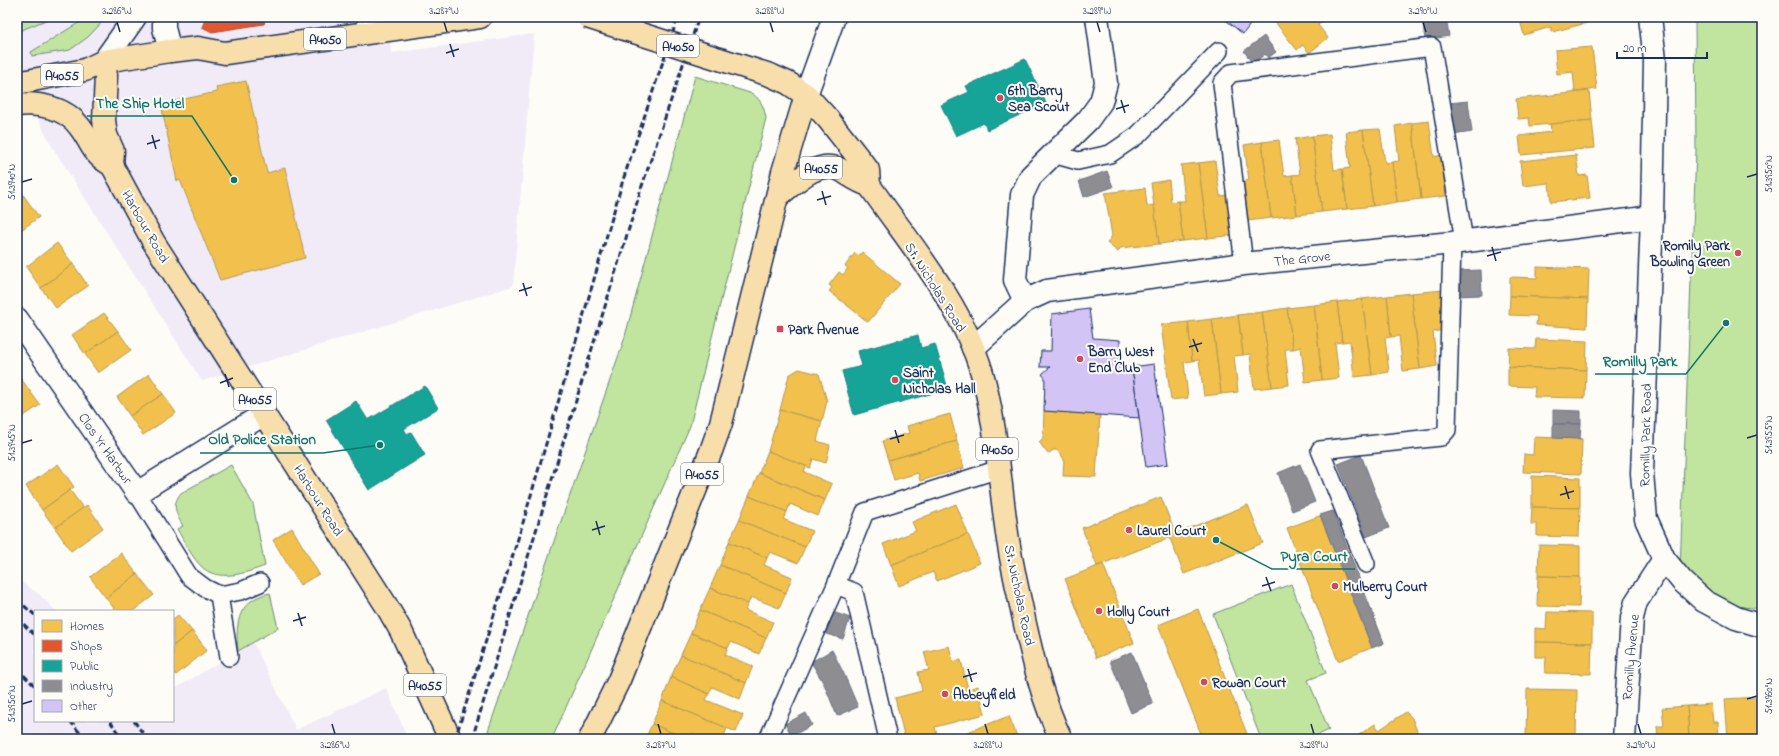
<svg xmlns="http://www.w3.org/2000/svg" width="1779" height="756" viewBox="0 0 1779 756" font-family="'Indie Flower',sans-serif">
  <style>
    .built { fill: #f0ebf7 }
    .green { fill: #c1e49e; stroke: #6e8a7e }
    .homes { fill: #f2c14e; stroke: #b29553 }
    .shops { fill: #e4572e; stroke: #a84b3c }
    .public { fill: #17a398; stroke: #188087 }
    .industry { fill: #8d8d92; stroke: #6b7182 }
    .building { fill: #d3c4f6; stroke: #1b2f5e }
    .lines { fill: none; stroke-linecap: round; stroke-linejoin: round }
    .service-casing { stroke: #1b2f5e; stroke-width: 20 }
    .minor-casing { stroke: #1b2f5e; stroke-width: 25 }
    .tertiary-casing { stroke: #1b2f5e; stroke-width: 25 }
    .primary-casing { stroke: #1b2f5e; stroke-width: 25 }
    .service { stroke: #fdfcf7; stroke-width: 17 }
    .minor { stroke: #fdfcf7; stroke-width: 22 }
    .tertiary { stroke: #fdfcf7; stroke-width: 22 }
    .primary { stroke: #f8deab; stroke-width: 22 }
    .rail { stroke: #1b2f5e; stroke-width: 3; stroke-dasharray: 6 3; stroke-linecap: butt }
    .primary-bridge-casing { stroke: #1b2f5e; stroke-width: 25; stroke-linecap: butt }
    .primary-bridge { stroke: #f8deab; stroke-width: 22 }
    .ticks { fill: none; stroke: #1b2f5e; stroke-width: 1.5 }
    .poi-dot { fill: #d1495b; stroke: #fdfcf7; stroke-width: 1.5 }
    .labels { text-anchor: middle; stroke-width: 4; stroke-linejoin: round; paint-order: stroke }
    .shield { fill: #fdfcf7; stroke: #5f6c8c; stroke-width: 1 }
    .shield-label { font-size: 13px; font-weight: bold; fill: #1b2f5e }
    .poi-label { font-size: 14px; font-weight: bold; fill: #1b2f5e; stroke: #fdfcf7; text-anchor: start }
    .street-label { font-size: 14px; fill: #1b2f5e; stroke: #fdfcf7 }
    .leader { fill: none; stroke: #0f766e; stroke-width: 1.5 }
    .callout-dot { fill: #0f766e; stroke: #fdfcf7; stroke-width: 1.5 }
    .callout-label { font-size: 15px; text-anchor: middle; font-weight: bold; fill: #0f766e; stroke: #fdfcf7; stroke-width: 4; stroke-linejoin: round; paint-order: stroke }
    .neatline { fill: none; stroke: #1b2f5e; stroke-width: 1.5 }
    .ticks-label { font-size: 10px; text-anchor: middle; fill: #1b2f5e }
  </style>
  <rect width="100%" height="100%" fill="#fdfcf7"/>
  <filter id="ink" filterUnits="userSpaceOnUse"><feTurbulence type="fractalNoise" baseFrequency=".025" numOctaves="2"/><feDisplacementMap in="SourceGraphic" scale="8" xChannelSelector="R" yChannelSelector="G"/><feConvolveMatrix kernelMatrix="1 2 1 2 8 2 1 2 1" color-interpolation-filters="sRGB"/></filter>
  <g filter="url(#ink)">
    <g class="built">
      <path d="M 53,17 L 389,17 L 391,53 L 534,34 L 513,286 L 202,381 L 53,148 L 17,79 L 17,32 Z"/>
      <path d="M 17,579 L 40,595 L 56,611 L 35,611 L 35,721 L 173,721 L 173,690 L 253,642 L 296,730 L 386,688 L 408,739 L 17,739 Z"/>
    </g>
    <g class="green">
      <path d="M 17,17 L 53,17 L 17,32 Z"/>
      <path d="M 88,17 L 107,17 L 88,37 L 70,50 L 32,56 L 31,52 Z"/>
      <path d="M 1695,17 L 1762,17 L 1762,609 L 1717,604 L 1680,568 L 1696,151 Z"/>
      <path d="M 695,76 L 753,94 C 762,101 764,108 766,118 L 690,426 L 552,739 L 491,739 L 488,731 L 624,340 Z"/>
      <path d="M 231,465 L 253,504 L 265,566 C 246,573 217,583 201,566 C 191,556 184,541 177,529 L 183,526 C 176,514 171,505 181,493 Z"/>
      <path d="M 1291,584 L 1326,673 L 1308,680 L 1329,730 L 1309,739 L 1261,739 L 1213,614 Z"/>
      <path d="M 270,593 L 278,628 L 238,651 C 235,622 238,600 270,593 Z"/>
    </g>
    <g class="homes">
      <path d="M 1282,17 L 1328,17 L 1318,25 L 1328,38 L 1309,53 L 1303,45 L 1297,50 L 1275,22 Z"/>
      <path d="M 1519,17 L 1586,17 L 1587,23 L 1552,32 L 1551,27 L 1524,35 Z"/>
      <path d="M 1592,47 L 1597,89 L 1575,92 L 1573,72 L 1557,74 L 1555,50 Z"/>
      <path d="M 246,81 L 267,173 L 285,168 L 305,258 L 220,280 L 180,180 L 177,181 L 161,104 L 217,92 L 216,87 Z"/>
      <path d="M 1589,91 L 1592,120 L 1530,126 L 1529,118 L 1518,119 L 1516,99 Z"/>
      <path d="M 1592,120 L 1595,148 L 1521,155 L 1519,136 L 1551,132 L 1550,124 Z"/>
      <path d="M 1429,121 L 1434,157 L 1441,155 L 1446,196 L 1421,199 L 1412,123 Z"/>
      <path d="M 1412,123 L 1421,199 L 1397,202 L 1392,162 L 1399,161 L 1395,126 Z"/>
      <path d="M 1380,129 L 1385,163 L 1392,162 L 1397,202 L 1373,206 L 1363,130 Z"/>
      <path d="M 1363,130 L 1373,206 L 1347,209 L 1342,169 L 1350,168 L 1346,132 Z"/>
      <path d="M 1330,134 L 1334,170 L 1342,169 L 1347,209 L 1322,212 L 1312,136 Z"/>
      <path d="M 1312,136 L 1322,212 L 1297,215 L 1292,175 L 1300,174 L 1295,139 Z"/>
      <path d="M 1279,140 L 1284,176 L 1292,175 L 1297,215 L 1271,218 L 1262,142 Z"/>
      <path d="M 1262,142 L 1271,218 L 1247,221 L 1242,181 L 1249,180 L 1244,145 Z"/>
      <path d="M 1576,155 L 1579,176 L 1587,175 L 1590,198 L 1551,202 L 1549,183 L 1523,186 L 1520,161 Z"/>
      <path d="M 1215,161 L 1220,196 L 1228,195 L 1234,235 L 1208,238 L 1198,163 Z"/>
      <path d="M 1198,163 L 1208,238 L 1183,241 L 1178,201 L 1185,201 L 1181,165 Z"/>
      <path d="M 1169,180 L 1171,202 L 1178,201 L 1183,241 L 1159,244 L 1151,183 Z"/>
      <path d="M 17,187 L 24,196 L 17,201 Z"/>
      <path d="M 1145,188 L 1147,206 L 1154,205 L 1159,244 L 1120,248 L 1118,252 L 1107,243 L 1112,236 L 1105,193 Z"/>
      <path d="M 24,196 L 39,217 L 17,233 L 17,201 Z"/>
      <path d="M 57,243 L 73,264 L 41,288 L 26,267 Z"/>
      <path d="M 862,252 L 900,284 L 868,322 L 829,291 L 832,288 L 829,285 L 839,272 L 843,275 L 848,268 L 845,266 L 855,253 L 859,256 Z"/>
      <path d="M 73,264 L 88,286 L 56,308 L 41,288 Z"/>
      <path d="M 1537,267 L 1589,269 L 1588,299 L 1510,296 L 1510,277 L 1537,278 Z"/>
      <path d="M 1444,290 L 1443,330 L 1433,332 L 1437,366 L 1420,369 L 1411,293 Z"/>
      <path d="M 1411,293 L 1420,369 L 1403,371 L 1399,336 L 1391,337 L 1387,296 Z"/>
      <path d="M 1387,296 L 1391,337 L 1385,338 L 1389,372 L 1372,375 L 1362,299 Z"/>
      <path d="M 1510,296 L 1588,299 L 1587,328 L 1536,325 L 1537,316 L 1509,315 Z"/>
      <path d="M 1362,299 L 1372,375 L 1354,377 L 1350,341 L 1342,342 L 1337,302 Z"/>
      <path d="M 1337,302 L 1342,342 L 1335,343 L 1339,378 L 1322,380 L 1314,305 Z"/>
      <path d="M 1314,305 L 1322,380 L 1305,382 L 1301,347 L 1293,349 L 1287,308 Z"/>
      <path d="M 1287,308 L 1293,349 L 1285,349 L 1289,385 L 1272,387 L 1262,312 Z"/>
      <path d="M 1262,312 L 1272,387 L 1254,389 L 1250,354 L 1243,355 L 1238,315 Z"/>
      <path d="M 104,313 L 118,331 L 85,354 L 72,335 Z"/>
      <path d="M 1238,315 L 1243,355 L 1234,356 L 1238,392 L 1221,394 L 1212,319 Z"/>
      <path d="M 1212,319 L 1221,394 L 1204,396 L 1199,360 L 1192,361 L 1188,322 Z"/>
      <path d="M 1188,322 L 1192,361 L 1184,362 L 1188,398 L 1171,400 L 1161,325 Z"/>
      <path d="M 118,331 L 131,350 L 98,373 L 85,354 Z"/>
      <path d="M 1536,339 L 1587,341 L 1586,370 L 1508,367 L 1509,348 L 1535,349 Z"/>
      <path d="M 1508,367 L 1586,370 L 1585,398 L 1534,397 L 1535,387 L 1508,386 Z"/>
      <path d="M 799,369 L 819,374 L 827,401 L 822,421 L 780,410 L 789,375 Z"/>
      <path d="M 17,373 L 40,405 L 18,420 L 17,418 Z"/>
      <path d="M 149,374 L 163,394 L 130,416 L 117,397 Z"/>
      <path d="M 163,394 L 176,413 L 143,435 L 130,416 Z"/>
      <path d="M 780,410 L 822,421 L 817,441 L 830,445 L 826,463 L 813,459 L 810,468 L 768,451 Z"/>
      <path d="M 1044,411 L 1100,415 L 1096,477 L 1063,476 L 1064,459 L 1057,450 L 1053,450 L 1048,454 L 1039,442 L 1043,438 Z"/>
      <path d="M 950,414 L 957,441 L 888,460 L 882,441 L 909,433 L 907,426 Z"/>
      <path d="M 1534,437 L 1582,439 L 1581,474 L 1523,472 L 1524,454 L 1533,455 Z"/>
      <path d="M 957,441 L 964,468 L 920,481 L 918,473 L 894,480 L 888,460 Z"/>
      <path d="M 768,451 L 806,466 L 804,472 L 832,484 L 825,500 L 759,473 Z"/>
      <path d="M 58,464 L 74,487 L 42,510 L 26,486 Z"/>
      <path d="M 759,473 L 825,500 L 818,516 L 790,504 L 787,512 L 749,496 Z"/>
      <path d="M 1532,476 L 1580,478 L 1580,508 L 1532,507 Z"/>
      <path d="M 70,490 L 83,508 L 55,528 L 42,510 Z"/>
      <path d="M 749,496 L 787,512 L 783,519 L 812,531 L 805,547 L 739,520 Z"/>
      <path d="M 1161,497 L 1175,533 L 1169,536 L 1169,538 L 1097,566 L 1082,528 Z"/>
      <path d="M 956,504 L 968,534 L 891,565 L 883,544 L 916,531 L 912,522 Z"/>
      <path d="M 87,505 L 103,528 L 71,551 L 55,528 Z"/>
      <path d="M 1248,505 L 1263,543 L 1184,574 L 1169,536 Z"/>
      <path d="M 1532,507 L 1580,508 L 1579,537 L 1537,536 L 1537,524 L 1531,524 Z"/>
      <path d="M 1333,511 L 1384,643 L 1338,661 L 1287,528 Z"/>
      <path d="M 739,520 L 805,547 L 798,563 L 770,552 L 767,558 L 729,542 Z"/>
      <path d="M 292,528 L 319,574 L 300,585 L 273,540 Z"/>
      <path d="M 968,534 L 980,563 L 937,581 L 933,572 L 899,586 L 891,565 Z"/>
      <path d="M 729,542 L 767,558 L 764,565 L 792,577 L 786,593 L 720,565 Z"/>
      <path d="M 1539,545 L 1580,546 L 1580,577 L 1538,576 Z"/>
      <path d="M 121,553 L 137,574 L 106,598 L 90,577 Z"/>
      <path d="M 1103,564 L 1134,643 L 1096,658 L 1065,579 Z"/>
      <path d="M 720,565 L 786,593 L 779,608 L 751,597 L 748,604 L 710,588 Z"/>
      <path d="M 137,574 L 154,595 L 133,611 L 116,611 L 106,598 Z"/>
      <path d="M 1538,576 L 1580,577 L 1579,607 L 1537,606 Z"/>
      <path d="M 710,588 L 748,604 L 745,610 L 773,622 L 766,638 L 700,610 Z"/>
      <path d="M 1198,609 L 1249,739 L 1203,739 L 1158,625 Z"/>
      <path d="M 700,610 L 766,638 L 759,654 L 731,642 L 728,648 L 691,633 Z"/>
      <path d="M 1547,612 L 1592,613 L 1592,643 L 1535,642 L 1535,628 L 1546,629 Z"/>
      <path d="M 178,615 L 192,631 L 173,646 L 173,619 Z"/>
      <path d="M 192,631 L 207,650 L 176,675 L 173,671 L 173,646 Z"/>
      <path d="M 691,633 L 728,648 L 725,655 L 753,666 L 746,683 L 681,655 Z"/>
      <path d="M 1535,642 L 1592,643 L 1591,674 L 1545,673 L 1546,657 L 1535,657 Z"/>
      <path d="M 949,646 L 953,662 L 961,660 L 968,689 L 978,686 L 985,714 L 935,727 L 937,735 L 923,739 L 905,739 L 895,698 L 922,691 L 918,672 L 929,670 L 924,652 Z"/>
      <path d="M 681,655 L 746,683 L 740,699 L 712,687 L 709,694 L 671,677 Z"/>
      <path d="M 671,677 L 709,694 L 706,700 L 743,715 L 736,732 L 662,701 Z"/>
      <path d="M 1527,689 L 1577,690 L 1576,739 L 1526,739 Z"/>
      <path d="M 1759,697 L 1762,739 L 1728,739 L 1725,699 Z"/>
      <path d="M 1759,697 L 1762,697 L 1762,738 Z"/>
      <path d="M 662,701 L 727,728 L 723,739 L 705,739 L 692,733 L 689,739 L 687,739 L 652,724 Z"/>
      <path d="M 1711,704 L 1713,722 L 1718,722 L 1719,739 L 1689,739 L 1687,706 Z"/>
      <path d="M 1687,706 L 1689,739 L 1658,739 L 1657,726 L 1664,726 L 1662,708 Z"/>
      <path d="M 1406,712 L 1412,718 L 1420,739 L 1353,739 L 1375,724 L 1379,730 Z"/>
      <path d="M 1009,716 L 1018,739 L 967,739 L 965,733 Z"/>
      <path d="M 652,724 L 687,739 L 645,739 Z"/>
    </g>
    <path class="shops" d="M 206,17 L 266,17 L 264,24 L 212,32 L 202,27 Z"/>
    <g class="public">
      <path d="M 1025,59 L 1046,103 L 987,130 L 984,123 L 956,136 L 941,105 L 969,92 L 966,86 Z"/>
      <path d="M 918,335 L 921,348 L 935,344 L 948,389 L 854,415 L 842,371 L 862,366 L 858,351 Z"/>
      <path d="M 425,386 L 438,408 L 404,429 L 407,434 L 411,432 L 425,455 L 369,490 L 326,420 L 356,401 L 368,420 Z"/>
    </g>
    <g class="industry">
      <path d="M 1422,17 L 1446,17 L 1449,36 L 1425,40 Z"/>
      <path d="M 1264,36 L 1276,52 L 1268,58 L 1265,54 L 1253,64 L 1244,51 Z"/>
      <path d="M 1468,101 L 1472,132 L 1453,135 L 1449,103 Z"/>
      <path d="M 1107,171 L 1113,187 L 1084,197 L 1079,181 Z"/>
      <path d="M 1481,270 L 1482,295 L 1457,296 L 1457,271 Z"/>
      <path d="M 1553,410 L 1581,411 L 1581,424 L 1553,424 Z"/>
      <path d="M 1553,424 L 1581,424 L 1580,439 L 1553,438 Z"/>
      <path d="M 1361,455 L 1389,528 L 1366,537 L 1338,464 Z"/>
      <path d="M 1300,464 L 1315,502 L 1292,511 L 1278,473 Z"/>
      <path d="M 1333,511 L 1384,643 L 1372,648 L 1320,515 Z"/>
      <path d="M 833,612 L 850,618 L 843,639 L 826,634 Z"/>
      <path d="M 832,650 L 844,674 L 858,707 L 837,716 L 824,684 L 811,662 Z"/>
      <path d="M 1132,652 L 1153,704 L 1131,713 L 1110,661 Z"/>
      <path d="M 806,713 L 812,725 L 792,736 L 785,724 Z"/>
    </g>
    <g class="building">
      <path d="M 1222,17 L 1256,17 L 1243,34 Z"/>
      <path d="M 1089,309 L 1093,338 L 1120,340 L 1120,366 L 1132,367 L 1139,418 L 1044,411 L 1045,378 L 1042,374 L 1050,367 L 1040,367 L 1041,351 L 1051,351 L 1052,314 Z"/>
      <path d="M 1154,364 L 1168,464 L 1146,467 L 1132,367 Z"/>
    </g>
    <g class="lines">
      <g class="service-casing">
        <g id="service">
          <path d="M 362,34 L 368,17"/>
          <path d="M 1053,154 L 1078,161 L 1110,154 L 1138,135 L 1219,51"/>
          <path d="M 1244,264 L 1222,83 L 1231,73 L 1432,47 L 1464,241"/>
          <path d="M 137,493 L 189,576 L 205,588 L 219,595 L 241,591 L 260,583"/>
          <path d="M 1366,564 L 1320,450 L 1441,437 L 1447,430 L 1452,243"/>
          <path d="M 836,585 L 854,592 L 888,739"/>
          <path d="M 219,595 L 229,657"/>
          <path d="M 768,739 L 836,585 L 865,512 L 999,469"/>
        </g>
      </g>
      <g class="minor-casing">
        <g id="minor">
          <path d="M 164,17 L 164,28 L 170,51"/>
          <path d="M 1650,17 L 1655,60 L 1652,217 L 1642,473 L 1646,519 L 1664,559 L 1682,581 L 1704,601 L 1736,618 L 1762,626"/>
          <path d="M 104,61 L 135,17"/>
          <path d="M 1025,301 L 1015,280 L 1022,195 L 1031,176 L 1088,120 L 1101,102 L 1106,83 L 1097,17"/>
          <path d="M 17,319 L 137,493 L 264,414"/>
          <path d="M 973,348 L 1025,301 L 1047,291 L 1244,264 L 1452,243 L 1652,217"/>
          <path d="M 1624,739 L 1632,618 L 1636,602 L 1664,559"/>
        </g>
      </g>
      <g class="tertiary-casing">
        <path id="tertiary" d="M 806,95 L 834,17"/>
      </g>
      <g class="primary-casing">
        <g id="primary">
          <path d="M 104,61 L 106,76 L 104,120 L 106,135 L 113,151 L 112,165"/>
          <path d="M 770,75 L 788,83 L 806,95 L 828,119 L 868,170 L 869,185 C 909,243 962,304 982,373 C 996,423 999,475 1006,526 C 1010,559 1018,591 1025,624 C 1034,663 1043,702 1061,739"/>
          <path d="M 17,83 L 85,70 L 104,61 L 170,51 L 198,48 L 225,53 L 480,17"/>
          <path d="M 17,105 C 38,102 66,108 79,126 C 92,142 91,154 112,165"/>
          <path d="M 112,165 L 153,241 L 386,605 L 401,631 L 450,739"/>
          <path d="M 778,196 C 794,184 817,159 839,169 C 850,175 856,181 869,185"/>
          <path d="M 590,739 L 619,680 L 711,451 L 721,423 L 783,172 L 806,95"/>
        </g>
      </g>
      <use href="#service" class="service"/>
      <use href="#minor" class="minor"/>
      <use href="#tertiary" class="tertiary"/>
      <use href="#primary" class="primary"/>
      <g class="rail">
        <path d="M 17,600 L 35,615"/>
        <path d="M 17,618 L 35,635"/>
        <path d="M 17,669 L 35,686"/>
        <path d="M 70,721 L 85,739"/>
        <path d="M 110,721 L 122,739"/>
        <path d="M 134,721 L 147,739"/>
        <path d="M 455,739 L 522,526 L 623,180 L 678,17"/>
        <path d="M 472,739 L 642,186 L 699,17"/>
      </g>
      <g class="primary-bridge-casing">
        <path id="primary-bridge" d="M 587,17 L 770,75"/>
      </g>
      <use href="#primary-bridge" class="primary-bridge"/>
    </g>
  </g>
  <path class="ticks" d="M 117,22 L 120,32M 444,22 L 447,32M 770,22 L 773,32M 1097,22 L 1100,32M 1423,22 L 1426,32M 450,44 L 454,57M 446,53 L 459,49M 1121,100 L 1125,113M 1116,109 L 1129,105M 152,135 L 156,149M 147,144 L 160,140M 1747,177 L 1757,174M 22,182 L 32,179M 822,191 L 826,205M 817,200 L 831,196M 1492,247 L 1496,261M 1487,256 L 1501,252M 523,283 L 527,296M 519,291 L 532,287M 1193,339 L 1198,352M 1189,347 L 1202,343M 225,374 L 229,387M 220,383 L 233,378M 895,430 L 899,443M 1747,438 L 1757,435M 890,439 L 904,435M 22,443 L 32,440M 1565,486 L 1569,499M 1560,495 L 1574,491M 596,521 L 600,535M 592,530 L 605,526M 1266,577 L 1271,591M 1262,586 L 1275,582M 298,613 L 302,626M 293,621 L 306,617M 968,669 L 972,682M 963,677 L 977,673M 1747,699 L 1757,696M 22,704 L 32,701M 332,724 L 335,734M 658,724 L 661,734M 985,724 L 988,734M 1311,724 L 1314,734M 1638,724 L 1641,734"/>
  <g class="poi-dot">
    <circle cx="1000" cy="98" r="4"/>
    <circle cx="1738" cy="253" r="4"/>
    <rect x="776" y="325" width="8" height="8" rx="2"/>
    <circle cx="1080" cy="359" r="4"/>
    <circle cx="895" cy="380" r="4"/>
    <circle cx="1129" cy="530" r="4"/>
    <circle cx="1335" cy="586" r="4"/>
    <circle cx="1099" cy="611" r="4"/>
    <circle cx="1204" cy="682" r="4"/>
    <circle cx="945" cy="694" r="4"/>
  </g>
  <g class="labels">
    <g class="shield">
      <rect x="304" y="28" width="42" height="22" rx="3"/>
      <rect x="657" y="35" width="42" height="22" rx="3"/>
      <rect x="41" y="64" width="42" height="22" rx="3"/>
      <rect x="800" y="157" width="42" height="22" rx="3"/>
      <rect x="234" y="388" width="42" height="22" rx="3"/>
      <rect x="976" y="438" width="42" height="22" rx="3"/>
      <rect x="681" y="463" width="42" height="22" rx="3"/>
      <rect x="404" y="674" width="42" height="22" rx="3"/>
    </g>
    <g class="shield-label">
      <text x="325" y="44">A4050</text>
      <text x="678" y="51">A4050</text>
      <text x="62" y="80">A4055</text>
      <text x="821" y="173">A4055</text>
      <text x="255" y="404">A4055</text>
      <text x="997" y="454">A4050</text>
      <text x="702" y="479">A4055</text>
      <text x="425" y="690">A4055</text>
    </g>
    <g class="poi-label">
      <text x="1008" y="95">6th Barry<tspan x="1008" dy="16">Sea Scout</tspan></text>
      <text x="1730" y="250" text-anchor="end">Romily Park<tspan x="1730" dy="16">Bowling Green</tspan></text>
      <text x="788" y="334">Park Avenue</text>
      <text x="1088" y="356">Barry West<tspan x="1088" dy="16">End Club</tspan></text>
      <text x="903" y="377">Saint<tspan x="903" dy="16">Nicholas Hall</tspan></text>
      <text x="1137" y="535">Laurel Court</text>
      <text x="1343" y="591">Mulberry Court</text>
      <text x="1107" y="616">Holly Court</text>
      <text x="1212" y="687">Rowan Court</text>
      <text x="953" y="699">Abbeyfield</text>
    </g>
    <g class="street-label">
      <text transform="translate(146 226) rotate(60)" y="5">Harbour Road</text>
      <text transform="translate(1302 258) rotate(-6)" y="5">The Grove</text>
      <text transform="translate(936 287) rotate(58)" y="5">St. Nicholas Road</text>
      <text transform="translate(1645 435) rotate(-89)" y="5">Romilly Park Road</text>
      <text transform="translate(106 448) rotate(55)" y="5">Clos Yr Harbwr</text>
      <text transform="translate(319 500) rotate(58)" y="5">Harbour Road</text>
      <text transform="translate(1020 595) rotate(78)" y="5">St. Nicholas Road</text>
      <text transform="translate(1630 657) rotate(-85)" y="5">Romilly Avenue</text>
    </g>
  </g>
  <path class="leader" d="M234 180L192 116H87M1726 323L1686 374H1595M380 445L323 453H200M1216 540L1272 569H1355"/>
  <g class="callout-dot">
    <circle cx="234" cy="180" r="4"/>
    <circle cx="1726" cy="323" r="4"/>
    <circle cx="380" cy="445" r="4"/>
    <circle cx="1216" cy="540" r="4"/>
  </g>
  <g class="callout-label">
    <text x="140" y="108">The Ship Hotel</text>
    <text x="1640" y="366">Romilly Park</text>
    <text x="262" y="444">Old Police Station</text>
    <text x="1314" y="561">Pyra Court</text>
  </g>
  <rect width="1779" height="756" fill="none" stroke="#fdfcf7" stroke-width="44"/>
  <rect x="34" y="610" width="140" height="112" fill="#fdfcf7" stroke="#a3aaba"/>
  <rect x="42" y="620" width="20" height="12" fill="#f2c14e" stroke="#a3aaba"/>
  <text x="70" y="630" font-size="12" fill="#1b2f5e">Homes</text>
  <rect x="42" y="640" width="20" height="12" fill="#e4572e" stroke="#a3aaba"/>
  <text x="70" y="650" font-size="12" fill="#1b2f5e">Shops</text>
  <rect x="42" y="660" width="20" height="12" fill="#17a398" stroke="#a3aaba"/>
  <text x="70" y="670" font-size="12" fill="#1b2f5e">Public</text>
  <rect x="42" y="680" width="20" height="12" fill="#8d8d92" stroke="#a3aaba"/>
  <text x="70" y="690" font-size="12" fill="#1b2f5e">Industry</text>
  <rect x="42" y="700" width="20" height="12" fill="#d3c4f6" stroke="#a3aaba"/>
  <text x="70" y="710" font-size="12" fill="#1b2f5e">Other</text>
  <path d="M1617 52v6h90v-6" fill="none" stroke="#1b2f5e" stroke-width="2"/>
  <text x="1623" y="52" font-size="12" fill="#1b2f5e" stroke="#fdfcf7" stroke-width="3" paint-order="stroke">20 m</text>
  <rect x="22" y="22" width="1735" height="712" class="neatline"/>
  <g class="ticks-label">
    <text x="117" y="14">3.286°W</text>
    <text x="444" y="14">3.287°W</text>
    <text x="770" y="14">3.288°W</text>
    <text x="1097" y="14">3.289°W</text>
    <text x="1423" y="14">3.290°W</text>
    <text transform="translate(1768 174) rotate(-90)" y="4">51.3950°N</text>
    <text transform="translate(11 182) rotate(-90)" y="4">51.3940°N</text>
    <text transform="translate(1768 435) rotate(-90)" y="4">51.3955°N</text>
    <text transform="translate(11 443) rotate(-90)" y="4">51.3945°N</text>
    <text transform="translate(1768 696) rotate(-90)" y="4">51.3960°N</text>
    <text transform="translate(11 704) rotate(-90)" y="4">51.3950°N</text>
    <text x="335" y="748">3.286°W</text>
    <text x="661" y="748">3.287°W</text>
    <text x="988" y="748">3.288°W</text>
    <text x="1314" y="748">3.289°W</text>
    <text x="1641" y="748">3.290°W</text>
  </g>
</svg>
